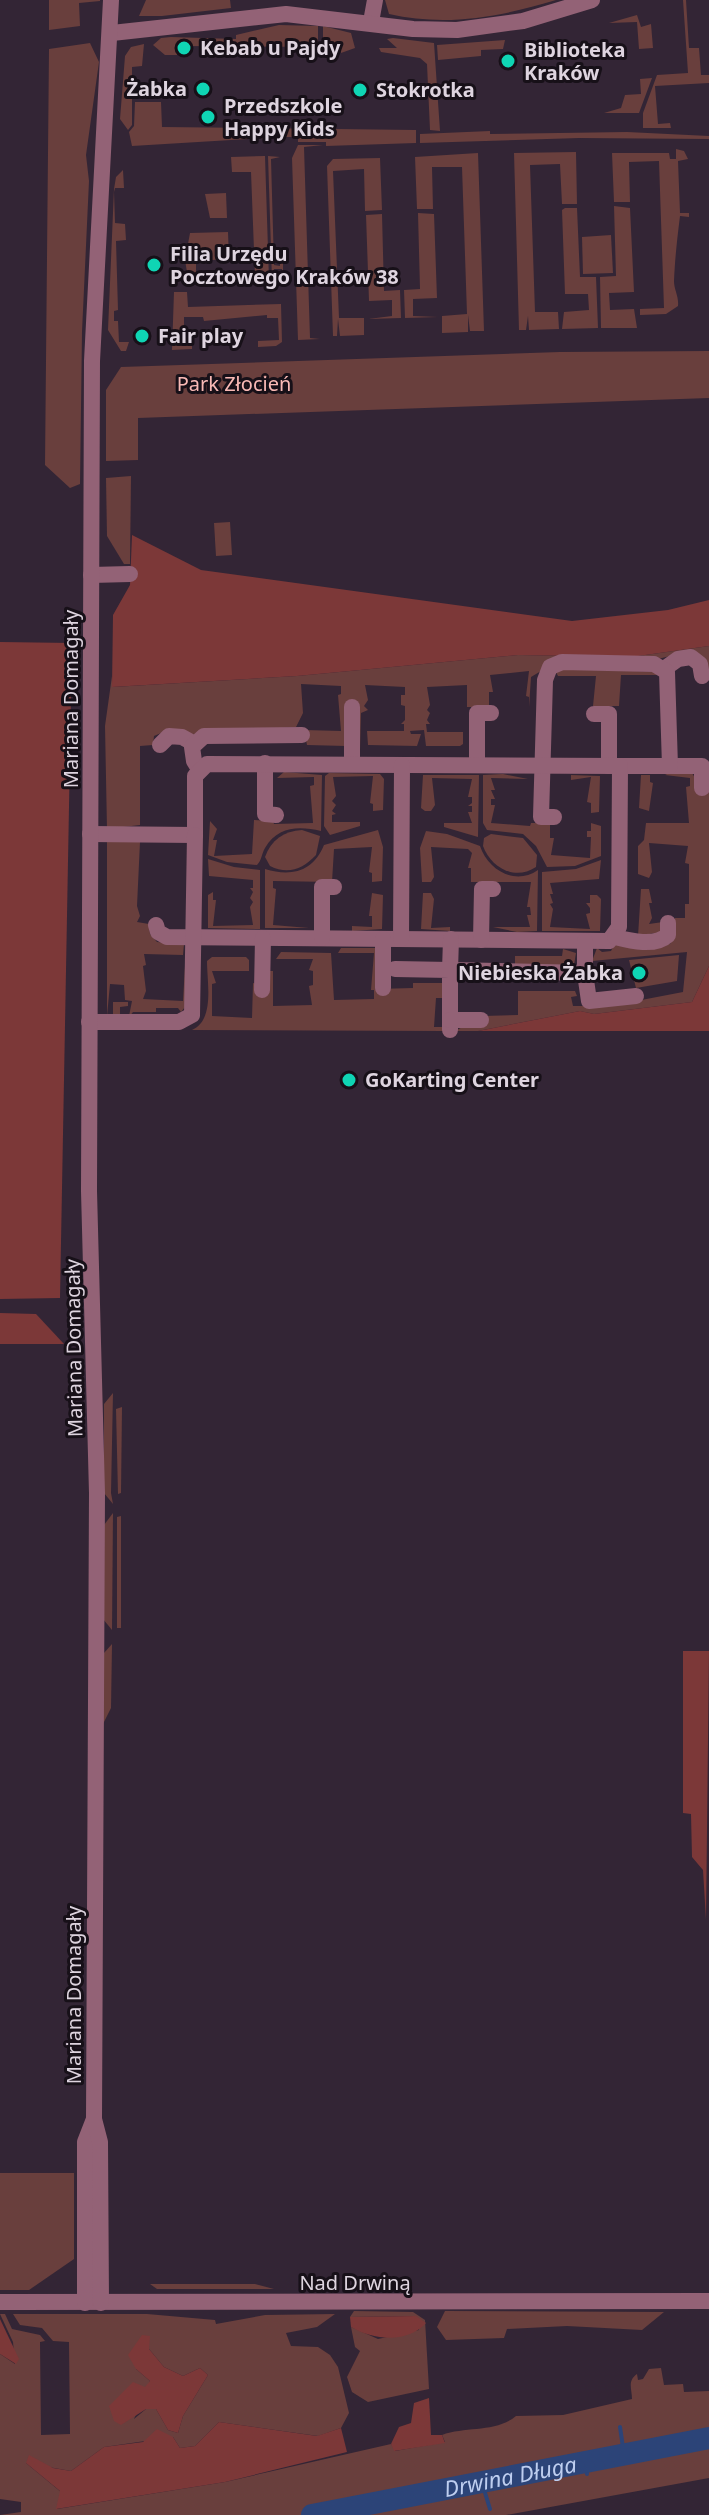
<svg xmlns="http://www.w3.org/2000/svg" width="709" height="2515" viewBox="0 0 709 2515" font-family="'Noto Sans',sans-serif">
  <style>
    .green { fill: #693f3d; fill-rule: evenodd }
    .forest { fill: #7c3838 }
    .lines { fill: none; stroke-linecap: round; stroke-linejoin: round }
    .stream { stroke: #2c4478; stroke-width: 4 }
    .river { stroke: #2c4478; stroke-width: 22 }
    .minor { stroke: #936276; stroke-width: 16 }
    .poi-dot { fill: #0fd5b4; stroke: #171018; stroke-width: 3 }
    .labels { text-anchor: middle; stroke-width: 6; stroke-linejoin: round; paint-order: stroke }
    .poi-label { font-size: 20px; font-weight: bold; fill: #ded4df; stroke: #171018; text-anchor: start }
    .park-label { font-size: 20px; fill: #f9b9b5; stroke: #171018 }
    .street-label { font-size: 20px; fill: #ded4df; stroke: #171018 }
    .water-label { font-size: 22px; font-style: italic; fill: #becef0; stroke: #171018 }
  </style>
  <rect width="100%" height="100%" fill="#332535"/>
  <g class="green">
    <path d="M 49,0 L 100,0 L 100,1 L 79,3 L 80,26 L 49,30 Z"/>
    <path d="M 146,0 L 230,0 L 231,8 L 162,16 L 139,16 Z"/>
    <path d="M 385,0 L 556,0 C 500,17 446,27 389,14 Z"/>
    <path d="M 683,0 L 686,0 L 689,48 L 699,48 L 701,75 L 709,75 L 709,83 L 655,86 L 658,124 L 670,123 L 671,128 L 643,128 L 643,113 L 657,75 L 688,73 Z"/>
    <path d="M 637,15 L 641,27 L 651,24 L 653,48 L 639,49 L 637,22 L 609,23 Z"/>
    <path d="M 279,25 L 318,26 L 318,47 L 179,46 L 177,55 L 165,55 L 153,45 L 161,38 L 171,37 L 236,39 L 236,35 Z"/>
    <path d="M 323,26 L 351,33 L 355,48 L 341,53 L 341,47 L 323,47 Z"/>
    <path d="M 393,38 L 434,43 L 440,131 L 430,130 L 427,64 L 420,58 L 381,52 L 379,48 L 397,48 L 387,39 Z"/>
    <path d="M 505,40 L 503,49 L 481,50 L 481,56 L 438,60 L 437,45 Z"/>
    <path d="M 90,43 L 99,62 L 86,155 L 89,181 L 82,332 L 80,484 L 70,488 L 45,465 L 49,49 Z"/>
    <path d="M 144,44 L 142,66 L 132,67 L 132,125 L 128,130 L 120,119 L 125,56 L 131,47 Z"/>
    <path d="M 652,78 L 639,113 L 604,113 L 621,108 L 625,95 L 641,94 L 640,79 Z"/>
    <path d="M 135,102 L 161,102 L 162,127 L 416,130 L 416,143 L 326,146 L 326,142 L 298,142 L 298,137 L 283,137 L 132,146 L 129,132 L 134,126 Z"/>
    <path d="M 490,131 L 490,134 L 627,132 L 709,136 L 709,139 L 579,138 L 420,143 L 420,134 Z"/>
    <path d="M 298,145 L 323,145 L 304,147 L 310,338 L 320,339 L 298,340 L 292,158 Z"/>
    <path d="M 676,149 L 684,151 L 688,159 L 678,161 L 680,213 L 689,213 L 689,217 L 680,216 C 677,240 675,258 674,281 C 674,290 679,296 678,306 L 666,314 L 640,315 L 640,309 L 664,308 L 659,161 L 629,162 L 630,202 L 614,202 L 612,153 L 669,153 L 670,159 L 676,159 Z"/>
    <path d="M 576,152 L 577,204 L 562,204 L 560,164 L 530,165 L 535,312 L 558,312 L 559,329 L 529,330 L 528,316 L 526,330 L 519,330 L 514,153 Z"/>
    <path d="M 478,153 L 484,331 L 470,331 L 468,315 L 468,332 L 442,333 L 442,316 L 467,314 L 462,167 L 432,167 L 433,209 L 417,209 L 415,157 Z"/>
    <path d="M 265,156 L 269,280 L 235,282 L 235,276 L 255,276 L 251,172 L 232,172 L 231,157 Z"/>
    <path d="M 268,156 L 280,157 L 271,159 L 274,265 L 280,266 L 280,260 L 283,260 L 283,280 L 282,269 L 274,269 L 272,280 Z"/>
    <path d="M 380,158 L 382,210 L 365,211 L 364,169 L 333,171 L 339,318 L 364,318 L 364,335 L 340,336 L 338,319 L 337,336 L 333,336 L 327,166 L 333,159 Z"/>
    <path d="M 123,170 L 124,188 L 115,188 L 114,192 L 115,223 L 125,224 L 126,240 L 116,241 L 118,310 L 114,311 L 114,321 L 118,321 L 119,342 L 129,342 L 126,351 L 121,351 L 108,330 L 114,189 L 116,177 Z"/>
    <path d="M 226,193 L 227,218 L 210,218 L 205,194 Z"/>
    <path d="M 614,206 L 630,208 L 634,292 L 609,293 L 610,310 L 634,309 L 637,328 L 601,328 L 600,277 L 616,276 Z"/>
    <path d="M 565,208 L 577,208 L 580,277 L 596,277 L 598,328 L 562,329 L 564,312 L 589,310 L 588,294 L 565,294 L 562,210 Z"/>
    <path d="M 418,213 L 434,214 L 437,298 L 413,299 L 413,316 L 438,317 L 405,318 L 404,290 L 420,289 Z"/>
    <path d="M 382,214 L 384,291 L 400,290 L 401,318 L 368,319 L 392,316 L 392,300 L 369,301 L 366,215 Z"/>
    <path d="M 228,232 L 229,259 L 196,261 L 196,274 L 189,274 L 189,284 L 185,260 L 190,233 Z"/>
    <path d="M 611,235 L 613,273 L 583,274 L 582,237 Z"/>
    <path d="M 174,292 L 187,292 L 188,307 L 281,304 L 282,342 L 276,346 L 258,347 L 258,341 L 279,340 L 278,318 L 267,318 L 267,315 L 204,321 L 203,317 L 184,317 L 184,343 L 192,343 L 192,349 L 172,350 Z"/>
    <path d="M 709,351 L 709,398 L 138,418 L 138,460 L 106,461 L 106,390 L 121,367 L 560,352 Z"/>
    <path d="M 131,476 L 130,564 L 124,564 L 107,536 L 106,478 Z"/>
    <path d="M 230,522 L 232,555 L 216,556 L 214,523 Z"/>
    <path d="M 709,646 L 709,675 L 707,661 L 694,650 L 658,659 L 541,671 L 531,677 L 529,707 L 529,697 L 526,696 L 529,671 L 490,675 L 493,692 L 489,692 L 489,707 L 467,707 L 467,685 L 427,687 L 430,705 L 427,710 L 430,713 L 427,720 L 430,724 L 426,724 L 427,732 L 463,732 L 463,744 L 460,746 L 426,746 L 424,730 L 410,731 L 411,734 L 421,734 L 417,746 L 368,745 L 367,731 L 404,731 L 404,724 L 401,724 L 405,720 L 405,706 L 401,705 L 401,695 L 405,695 L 405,687 L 365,685 L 368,700 L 364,706 L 368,710 L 361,713 L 360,750 L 346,746 L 307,745 L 304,730 L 341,731 L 338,695 L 341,694 L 341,686 L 301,684 L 303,713 L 296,727 L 195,734 L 161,733 L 154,736 L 153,745 L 140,746 L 140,825 L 107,829 L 105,726 L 112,676 L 113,687 L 297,676 L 518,655 L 631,657 Z"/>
    <path d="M 559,668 L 659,672 L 656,675 L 621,675 L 619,706 L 593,706 L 596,676 L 558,676 L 555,670 Z"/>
    <path d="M 284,772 L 322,775 L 321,831 C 299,826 278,826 265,848 C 261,855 262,860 257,865 L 227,862 L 208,855 L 210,821 L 217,829 L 213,840 L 217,840 L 214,856 L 252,854 L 254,820 L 273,821 L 274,824 L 313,823 L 310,786 L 314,785 L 314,777 L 277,778 Z"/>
    <path d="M 329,773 L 380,774 L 384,779 L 383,810 L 373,811 L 373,804 L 370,803 L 373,776 L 333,777 L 336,796 L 332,801 L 336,805 L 332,811 L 336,814 L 332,815 L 332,822 L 360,822 L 360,826 L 330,835 L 324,826 L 325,776 Z"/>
    <path d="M 669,773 L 692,773 L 703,791 L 709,792 L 709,966 L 692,1002 L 594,1014 L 580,1011 L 478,1031 L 455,1031 L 483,1016 L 518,1015 L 518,991 L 575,991 L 577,996 L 571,997 L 573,1006 L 610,1006 L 683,992 L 687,952 L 592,961 L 597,948 L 602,952 L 611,951 L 614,945 L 670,944 L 675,935 L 675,918 L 685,918 L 685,904 L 689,904 L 689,864 L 685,863 L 688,846 L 649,843 L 652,872 L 649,878 L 638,874 L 638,846 L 644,840 L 646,823 L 689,823 L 686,787 L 690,786 L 690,778 L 665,775 Z"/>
    <path d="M 503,774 L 528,779 L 491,778 L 495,790 L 491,790 L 495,799 L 491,799 L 491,805 L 495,805 L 491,823 L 530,826 L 531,823 L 550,823 L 550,838 L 554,838 L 551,855 L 590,858 L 591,837 L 587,837 L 587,831 L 591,831 L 591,823 L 601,826 L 601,856 L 575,866 L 547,867 L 536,846 L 523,834 L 487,830 L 483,823 L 483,775 Z"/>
    <path d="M 423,775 L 479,775 L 478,837 L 444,827 L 444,823 L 472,823 L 468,812 L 472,812 L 472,806 L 468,806 L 472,803 L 472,797 L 468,797 L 472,779 L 432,778 L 435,805 L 431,811 L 425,811 L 421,808 Z"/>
    <path d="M 571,775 L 600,776 L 599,812 L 591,813 L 591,803 L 587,802 L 591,777 L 571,780 Z"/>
    <path d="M 641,775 L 650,775 L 650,782 L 653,783 L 649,811 L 639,808 Z"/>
    <path d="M 302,830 L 320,836 L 316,855 C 303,869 288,875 270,866 L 265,857 C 271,840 284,831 302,830 Z"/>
    <path d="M 378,830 L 383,847 L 382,881 L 372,882 L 372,873 L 369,872 L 372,847 L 334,849 L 332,882 L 273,881 L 273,888 L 276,889 L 273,925 L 309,928 L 265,928 L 265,869 C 291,877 313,872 324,845 Z"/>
    <path d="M 426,831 L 447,834 L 480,846 C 488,870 515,886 538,870 L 537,931 L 517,932 L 493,927 L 530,927 L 527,915 L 531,915 L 530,907 L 527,907 L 531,882 L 471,882 L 471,868 L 468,868 L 472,853 L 468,849 L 431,847 L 434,877 L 431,882 L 422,882 L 420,848 Z"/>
    <path d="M 491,834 L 523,838 L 537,855 L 536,867 C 515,881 491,868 483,846 L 484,838 Z"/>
    <path d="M 107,842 L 140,842 L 137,906 L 140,916 L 137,922 L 149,924 L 150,934 L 157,942 L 184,944 L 183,955 L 144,954 L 146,965 L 143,966 L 146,991 L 143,999 L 183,1001 L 185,966 L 185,1007 L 181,1012 L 178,1008 L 156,1008 L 156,1012 L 133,1012 L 129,1017 L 113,1017 L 113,1002 L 128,1002 L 128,1006 L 120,1007 L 120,1016 L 129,1016 L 132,1001 L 125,1000 L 124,985 L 110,984 L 107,1016 Z"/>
    <path d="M 208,859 L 234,867 L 260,870 L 260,929 L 208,928 L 208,895 L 213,892 L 213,900 L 216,900 L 213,926 L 253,925 L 250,907 L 253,902 L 250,898 L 253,892 L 250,888 L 253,888 L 253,880 L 209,876 Z"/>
    <path d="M 601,860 L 599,879 L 550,883 L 553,894 L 550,894 L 553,903 L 550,904 L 553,909 L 550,927 L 590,929 L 586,914 L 590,913 L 590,908 L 586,903 L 590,903 L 590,895 L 597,895 L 601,899 L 600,931 L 542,931 L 542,872 L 576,869 Z"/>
    <path d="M 641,889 L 649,889 L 652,903 L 649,903 L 652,918 L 649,924 L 663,922 L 661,932 L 638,936 Z"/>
    <path d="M 372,893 L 383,895 L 382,929 L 352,931 L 352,926 L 372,927 L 372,916 L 369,916 Z"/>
    <path d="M 423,893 L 431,893 L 434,899 L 431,928 L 450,927 L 450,931 L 421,929 Z"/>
    <path d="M 341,948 L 375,948 L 377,989 L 413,988 L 413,983 L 445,983 L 445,998 L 436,998 L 434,1027 L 445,1027 L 445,1031 L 192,1030 C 215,1020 207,982 207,961 L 212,957 L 246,957 L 249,960 L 249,971 L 212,971 L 216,983 L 212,984 L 212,1016 L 252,1018 L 253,983 L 257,984 L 268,971 L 273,971 L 273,1006 L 312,1005 L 309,986 L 313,985 L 313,971 L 309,970 L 313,959 L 276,959 L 281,952 L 331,953 L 334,1000 L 374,999 L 374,990 L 371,990 L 374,953 L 338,953 Z"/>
    <path d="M 563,949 L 576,953 L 574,965 L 515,965 L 515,956 L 562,956 Z"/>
    <path d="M 679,955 L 677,981 L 636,988 L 629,960 Z"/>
    <path d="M 113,1393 L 111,1493 L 113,1504 L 104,1493 L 104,1404 Z"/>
    <path d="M 122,1407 L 121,1493 L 118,1494 L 116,1409 Z"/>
    <path d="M 113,1513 L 112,1630 L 103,1619 L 104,1525 Z"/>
    <path d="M 121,1516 L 121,1628 L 117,1628 L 117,1517 Z"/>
    <path d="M 112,1644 L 111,1708 L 103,1724 L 104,1653 Z"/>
    <path d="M 0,2173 L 74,2173 L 74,2259 L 29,2290 L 0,2290 Z"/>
    <path d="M 150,2284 L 255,2284 L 274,2289 L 157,2289 Z"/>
    <path d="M 354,2311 L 413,2312 L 425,2320 L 429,2389 L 368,2402 L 352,2392 L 347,2377 L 360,2351 L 355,2347 L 351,2327 L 378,2339 L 419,2330 L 416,2316 L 350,2317 Z"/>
    <path d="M 445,2311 L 664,2312 L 642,2330 L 567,2326 L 507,2329 L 504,2338 L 446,2340 L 437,2327 Z"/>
    <path d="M 0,2314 L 5,2314 L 12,2329 L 40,2335 L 45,2341 L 40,2342 L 41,2435 L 70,2434 L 69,2342 L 53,2341 L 42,2328 L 20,2325 L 13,2314 L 147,2314 L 215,2320 L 216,2324 L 265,2315 L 335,2314 L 317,2327 L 286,2333 L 291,2346 L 318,2347 L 330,2355 L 338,2367 L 349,2413 L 341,2428 L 318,2436 L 219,2422 L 195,2446 L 180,2448 L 173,2437 L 104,2447 L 71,2471 L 26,2463 L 61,2492 L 57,2509 L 225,2482 L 391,2444 L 395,2451 L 445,2442 L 442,2435 C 466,2426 496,2433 516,2416 L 563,2415 L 632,2399 C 632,2389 627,2381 637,2374 L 638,2380 L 643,2379 L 649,2369 L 661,2368 L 664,2385 L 683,2384 L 684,2392 L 709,2391 L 709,2478 L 506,2515 L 0,2515 L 21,2512 L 21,2502 L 0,2499 L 0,2354 L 15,2364 L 13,2342 ZM 149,2349 L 164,2367 L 183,2376 L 200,2368 L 208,2375 L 183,2416 L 178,2433 L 168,2430 L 156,2409 L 146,2409 L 134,2419 L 150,2381 L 136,2369 Z"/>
  </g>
  <g class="forest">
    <path d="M 132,535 L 201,570 L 572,621 L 668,610 L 709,600 L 709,646 L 631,657 L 518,655 L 297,676 L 112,687 L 113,615 L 130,585 Z"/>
    <path d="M 0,642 L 72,643 L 60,1298 L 0,1299 Z"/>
    <path d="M 709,966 L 709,1031 L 478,1031 L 580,1011 L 594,1014 L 692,1002 Z"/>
    <path d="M 0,1313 L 36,1314 L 64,1344 L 0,1344 Z"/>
    <path d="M 683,1651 L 709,1651 L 706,1920 L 703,1870 L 692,1857 L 691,1814 L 683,1813 Z"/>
    <path d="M 416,2316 L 426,2323 C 407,2344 373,2340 351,2327 L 350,2317 Z"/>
    <path d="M 0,2319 L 19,2359 L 16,2364 L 0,2354 Z"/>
    <path d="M 142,2335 L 150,2336 L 149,2349 L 164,2367 L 183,2376 L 200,2368 L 208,2375 L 183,2416 L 178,2433 L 168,2430 L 156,2409 L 146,2409 L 121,2425 L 114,2421 L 109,2406 L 133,2382 L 145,2387 L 150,2381 L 136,2369 L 128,2355 Z"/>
    <path d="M 429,2398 L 431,2435 L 442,2435 L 445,2443 L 394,2451 L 391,2444 L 399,2427 L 411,2423 L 414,2403 Z"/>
    <path d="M 219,2422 L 317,2436 L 341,2428 L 347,2452 L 225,2482 L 56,2509 L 60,2491 L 26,2463 L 29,2455 L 53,2468 L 71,2471 L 104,2447 L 143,2442 L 157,2429 L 173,2437 L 180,2448 L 195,2446 Z"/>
  </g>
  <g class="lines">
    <g class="stream">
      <path d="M 620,2427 L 624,2454"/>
      <path d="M 585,2463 L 587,2474"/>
      <path d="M 482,2483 L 490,2509"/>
    </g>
    <path class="river" id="s1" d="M 312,2515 L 709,2438"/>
    <g class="minor">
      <path d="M 371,22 L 375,0"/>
      <path d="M 112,33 L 286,14 L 413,29 L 457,30 L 523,21 L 592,0"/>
      <path d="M 91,575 L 130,574"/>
      <path d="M 664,669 L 678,659 L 691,657 L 700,664 L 702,676"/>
      <path d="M 594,714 L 609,714 L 609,766"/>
      <path d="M 160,745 L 169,736 L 182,737 L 193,743"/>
      <path d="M 265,763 L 265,814 L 276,815"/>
      <path d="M 352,764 L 352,707"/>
      <path d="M 477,765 L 477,713 L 491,713"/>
      <path d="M 670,766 L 702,766 L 702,788"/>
      <path d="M 199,769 L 194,761 L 192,747 L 204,736 L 302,735"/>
      <path d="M 554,817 L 541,817 L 545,680 L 550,667 L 562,662 L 654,664 L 667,672 L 670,766 L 620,766"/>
      <path d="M 90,834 L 195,835 L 195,776 L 207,764 L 620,766 L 619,927 L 609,941 L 167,937 L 158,932 L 156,925"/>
      <path d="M 615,937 C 631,941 655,947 668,935 L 668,923"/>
      <path d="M 322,938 L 322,887 L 334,887"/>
      <path d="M 401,939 L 402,765"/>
      <path d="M 451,939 L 450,970 L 585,973 L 585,941"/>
      <path d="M 481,940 L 482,889 L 493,889"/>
      <path d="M 395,969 L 450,970 L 450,1030"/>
      <path d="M 585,973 L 589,1001 L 636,996"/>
      <path d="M 383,988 L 383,939"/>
      <path d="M 262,990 L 263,938"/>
      <path d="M 450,1020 L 481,1020"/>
      <path d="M 89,1022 L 179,1022 L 192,1015 L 195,835"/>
      <path d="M 0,2302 L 709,2301"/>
      <path d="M 85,2303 L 85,2142 L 94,2119"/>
      <path d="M 101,2303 L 100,2142 L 94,2119 L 97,1493 L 89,1191 L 92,361 L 111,0"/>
    </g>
  </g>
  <g class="poi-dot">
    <circle cx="184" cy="48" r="8"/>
    <circle cx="508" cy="61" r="8"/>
    <circle cx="203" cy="89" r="8"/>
    <circle cx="360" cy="90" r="8"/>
    <circle cx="208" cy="117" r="8"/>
    <circle cx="154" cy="265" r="8"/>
    <circle cx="142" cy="336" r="8"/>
    <circle cx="639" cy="973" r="8"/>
    <circle cx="349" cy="1080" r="8"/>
  </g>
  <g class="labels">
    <g class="poi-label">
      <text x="200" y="55">Kebab u Pajdy</text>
      <text x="524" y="57">Biblioteka<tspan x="524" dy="23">Kraków</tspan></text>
      <text x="187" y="96" text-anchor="end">Żabka</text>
      <text x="376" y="97">Stokrotka</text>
      <text x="224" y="113">Przedszkole<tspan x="224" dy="23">Happy Kids</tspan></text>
      <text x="170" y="261">Filia Urzędu<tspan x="170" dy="23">Pocztowego Kraków 38</tspan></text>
      <text x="158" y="343">Fair play</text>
      <text x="623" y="980" text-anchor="end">Niebieska Żabka</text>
      <text x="365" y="1087">GoKarting Center</text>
    </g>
    <g class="park-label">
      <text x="234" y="391">Park Złocień</text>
    </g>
    <g class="street-label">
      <text transform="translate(71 699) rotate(-90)" y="7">Mariana Domagały</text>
      <text transform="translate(74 1348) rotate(-91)" y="7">Mariana Domagały</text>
      <text transform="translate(74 1995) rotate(-90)" y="7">Mariana Domagały</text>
      <text x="355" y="2290">Nad Drwiną</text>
    </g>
    <g class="water-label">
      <text dy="8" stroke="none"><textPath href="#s1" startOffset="202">Drwina Długa</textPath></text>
    </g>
  </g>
</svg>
